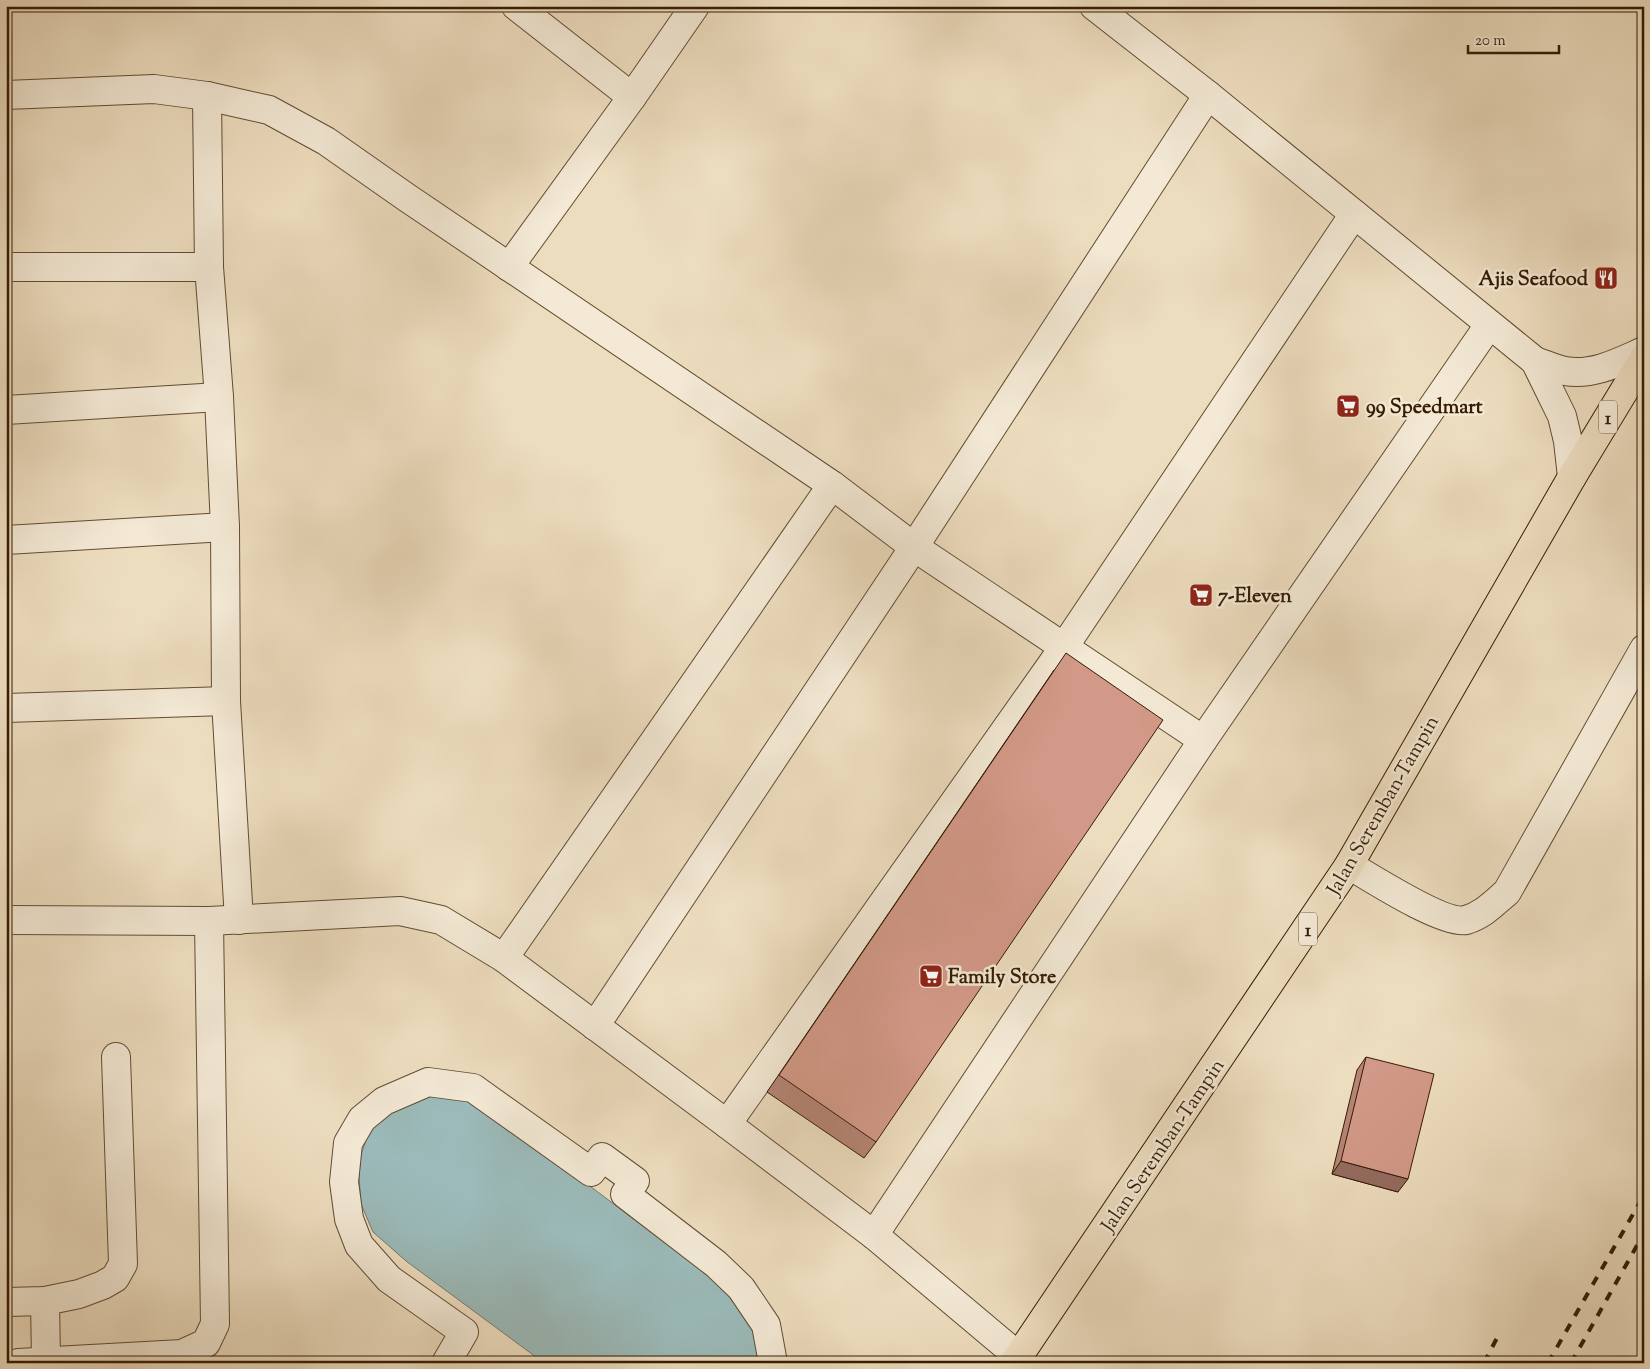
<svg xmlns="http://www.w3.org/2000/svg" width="1650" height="1369" viewBox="0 0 1650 1369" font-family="'Sorts Mill Goudy',serif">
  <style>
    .water { fill: #9bbab9; stroke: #727b70 }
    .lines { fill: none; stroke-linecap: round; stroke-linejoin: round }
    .minor-casing { stroke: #634c32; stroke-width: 30 }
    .highway-casing { stroke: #351c03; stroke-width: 30 }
    .minor { stroke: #f3e9d5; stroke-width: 28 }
    .highway { stroke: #edddbf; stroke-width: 28 }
    .rail { stroke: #351c03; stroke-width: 4; stroke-dasharray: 9 9; stroke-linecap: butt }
    .wall { fill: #b58475; stroke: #351c03 }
    .shaded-wall { fill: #946b5f; stroke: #351c03 }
    .building { fill: #d39988; stroke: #351c03 }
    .labels { text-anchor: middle; stroke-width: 5; stroke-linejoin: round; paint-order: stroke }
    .shield { fill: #f3e9d5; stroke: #6e5a42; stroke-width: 1 }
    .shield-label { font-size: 19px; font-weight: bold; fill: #351c03 }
    .poi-label { font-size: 20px; font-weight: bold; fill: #351c03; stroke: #f3e9d5; text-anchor: start }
    .street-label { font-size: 20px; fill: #351c03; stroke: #f3e9d5 }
  </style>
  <rect width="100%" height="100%" fill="#edddbf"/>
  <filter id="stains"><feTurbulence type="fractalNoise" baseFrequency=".004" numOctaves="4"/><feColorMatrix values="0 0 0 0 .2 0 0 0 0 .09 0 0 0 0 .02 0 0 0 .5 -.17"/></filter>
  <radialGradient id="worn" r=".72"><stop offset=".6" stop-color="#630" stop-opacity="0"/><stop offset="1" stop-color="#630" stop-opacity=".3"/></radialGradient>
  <path class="water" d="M 437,1091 L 472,1098 L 733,1293 L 753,1316 L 765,1363 L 544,1363 L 406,1261 L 373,1232 L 361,1204 L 359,1176 L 361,1155 L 368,1134 L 382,1116 Z"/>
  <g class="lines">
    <g class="minor-casing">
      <g id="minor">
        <path d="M 516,6 L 632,97"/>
        <path d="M 1094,6 L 1208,95 L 1535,361 C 1544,364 1555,369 1565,371 C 1593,376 1619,362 1644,351"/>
        <path d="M 6,95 L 154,89 L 207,96 L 269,110 L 326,141 L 406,197 L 832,485 L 914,547 L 1203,740"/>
        <path d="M 207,96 L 209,267 L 219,397 L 225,527 L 226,701 L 239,920"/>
        <path d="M 6,267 L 209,267"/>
        <path d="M 509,267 L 632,97 L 695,6"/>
        <path d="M 1535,361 L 1562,416 L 1568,441 L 1572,477"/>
        <path d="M 6,410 L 219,397"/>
        <path d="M 6,540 L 225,527"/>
        <path d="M 6,708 L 226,701"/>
        <path d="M 1349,865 C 1371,878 1444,925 1466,920 C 1483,915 1494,903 1507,892 L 1644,649"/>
        <path d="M 6,920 L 209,921 L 400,911 L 441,920 L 504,958 L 727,1124 L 874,1235 L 1018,1356"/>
        <path d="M 504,958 L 832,485"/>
        <path d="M 595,1026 L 914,547 L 1208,95"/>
        <path d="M 727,1124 L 1064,647 L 1354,214"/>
        <path d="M 874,1235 L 1203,740 L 1489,325"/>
        <path d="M 45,1301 L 46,1361"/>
        <path d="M 6,1302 L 45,1301 L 79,1294 L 103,1285 L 115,1278 L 123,1264 L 116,1057"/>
        <path d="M 18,1363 L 182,1354 L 206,1343 L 215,1324 L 209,921"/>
        <path d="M 446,1363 L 464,1332 L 389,1279 L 359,1245 L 349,1219 L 344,1182 L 348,1143 L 362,1119 L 384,1101 L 428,1082 L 473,1088 L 591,1172 L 602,1157 L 635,1181 L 625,1194 L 716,1264 L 741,1288 L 766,1325 L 773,1363"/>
      </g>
    </g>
    <g class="highway-casing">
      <path id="highway" d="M 1014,1363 L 1349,865 L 1572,477 L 1644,358"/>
    </g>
    <use href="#minor" class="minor"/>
    <use href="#highway" class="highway"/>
    <g class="rail">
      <path d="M 1484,1363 L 1498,1336"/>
      <path d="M 1548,1363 L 1644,1195"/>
      <path d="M 1571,1363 L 1644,1233"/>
    </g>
  </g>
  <g class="wall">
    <path d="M 1054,670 L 876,1142 L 864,1158 L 767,1092 Z"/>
    <path d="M 1366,1057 L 1398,1192 L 1332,1174 L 1357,1070 Z"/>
  </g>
  <path class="shaded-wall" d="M 1341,1161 L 1408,1179 L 1398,1192 L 1332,1174 Z"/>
  <g class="building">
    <path d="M 1066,653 L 1163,720 L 876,1142 L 779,1075 Z"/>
    <path d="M 1366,1057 L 1434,1074 L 1408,1179 L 1341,1161 Z"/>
  </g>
  <defs>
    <g id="restaurant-square" transform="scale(1.25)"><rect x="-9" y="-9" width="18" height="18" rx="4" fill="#8f2418" stroke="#f3e9d5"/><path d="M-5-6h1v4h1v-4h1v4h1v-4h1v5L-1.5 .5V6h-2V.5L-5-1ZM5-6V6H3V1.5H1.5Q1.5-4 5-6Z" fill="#fff"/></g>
    <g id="supermarket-square" transform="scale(1.25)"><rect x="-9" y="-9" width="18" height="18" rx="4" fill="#8f2418" stroke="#f3e9d5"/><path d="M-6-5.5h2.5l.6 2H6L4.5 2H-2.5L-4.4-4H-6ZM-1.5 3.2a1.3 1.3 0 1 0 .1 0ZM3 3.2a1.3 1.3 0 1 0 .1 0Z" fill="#fff"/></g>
  </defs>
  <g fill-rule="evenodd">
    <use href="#restaurant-square" x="1606" y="278"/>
    <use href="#supermarket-square" x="1348" y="406"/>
    <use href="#supermarket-square" x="1201" y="595"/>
    <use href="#supermarket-square" x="931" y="976"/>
  </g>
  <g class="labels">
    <g class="shield">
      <rect x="1599" y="400.5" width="18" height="33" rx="4"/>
      <rect x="1299" y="912.5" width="18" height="33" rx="4"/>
    </g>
    <g class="shield-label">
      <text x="1608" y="424">1</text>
      <text x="1308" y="936">1</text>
    </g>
    <g class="poi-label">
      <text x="1588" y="285" text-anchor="end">Ajis Seafood</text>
      <text x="1366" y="413">99 Speedmart</text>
      <text x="1218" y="602">7-Eleven</text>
      <text x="948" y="983">Family Store</text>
    </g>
    <g class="street-label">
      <text transform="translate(1382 805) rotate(-60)" y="7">Jalan Seremban-Tampin</text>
      <text transform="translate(1162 1145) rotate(-56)" y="7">Jalan Seremban-Tampin</text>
    </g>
  </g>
  <rect width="1650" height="1369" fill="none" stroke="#edddbf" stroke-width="25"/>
  <rect x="8" y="8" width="1635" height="1354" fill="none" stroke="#351c03" stroke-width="2.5"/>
  <rect x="12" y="12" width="1625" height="1344" fill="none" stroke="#351c03"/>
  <path d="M1468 45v8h91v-8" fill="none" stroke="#351c03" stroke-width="2.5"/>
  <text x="1475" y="45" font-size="15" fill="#351c03" stroke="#f3e9d5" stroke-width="4" paint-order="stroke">20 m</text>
  <rect width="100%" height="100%" filter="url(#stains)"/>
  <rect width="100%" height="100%" fill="url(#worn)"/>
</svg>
